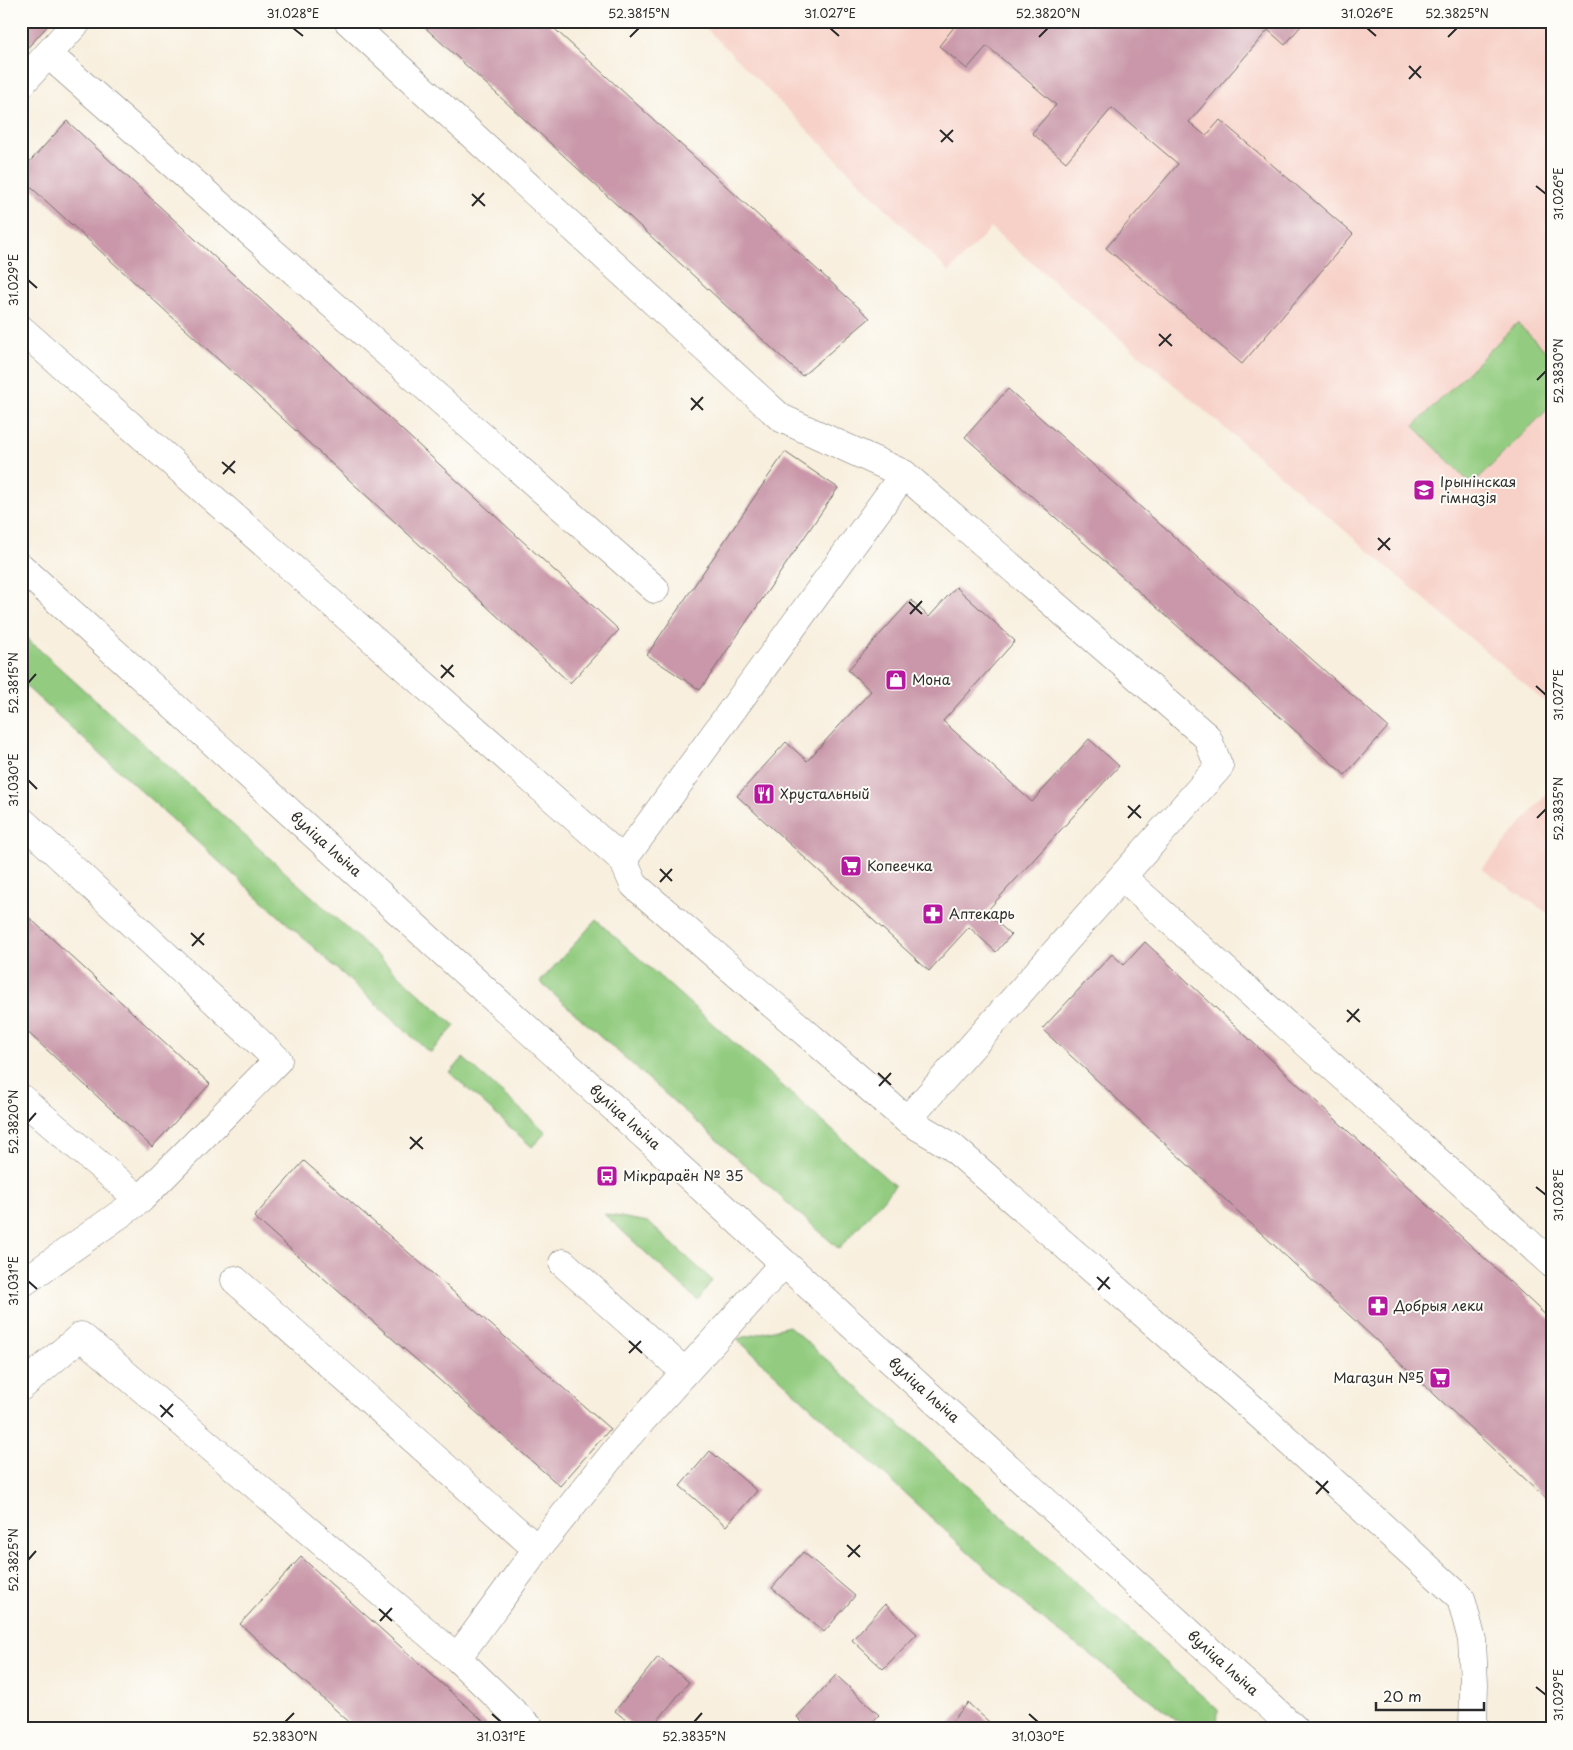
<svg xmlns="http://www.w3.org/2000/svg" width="1573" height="1750" viewBox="0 0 1573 1750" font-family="'Playpen Sans',sans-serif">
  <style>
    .built { fill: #f7d1c8 }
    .green { fill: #93cc80; stroke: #5f7c56 }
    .building { fill: #c997a9 }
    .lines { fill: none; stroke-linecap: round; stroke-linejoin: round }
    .minor-casing { stroke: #73706a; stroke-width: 29 }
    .major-casing { stroke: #73706a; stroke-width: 29 }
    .minor { stroke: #fff; stroke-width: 28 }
    .major { stroke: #fff; stroke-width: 28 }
    .ticks { fill: none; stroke: #2b2b2b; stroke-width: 2 }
    .labels { text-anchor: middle; stroke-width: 4; stroke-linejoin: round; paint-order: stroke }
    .poi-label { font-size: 14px; fill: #2b2b2b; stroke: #fdfcf7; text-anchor: start }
    .street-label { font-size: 14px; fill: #2b2b2b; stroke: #fdfcf7 }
    .neatline { fill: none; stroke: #2b2b2b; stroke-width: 2 }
    .ticks-label { font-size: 12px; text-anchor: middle; fill: #2b2b2b }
  </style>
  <rect width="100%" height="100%" fill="#fdfcf7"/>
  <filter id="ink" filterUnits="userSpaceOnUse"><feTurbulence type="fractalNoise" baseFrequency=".02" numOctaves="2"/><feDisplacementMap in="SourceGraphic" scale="10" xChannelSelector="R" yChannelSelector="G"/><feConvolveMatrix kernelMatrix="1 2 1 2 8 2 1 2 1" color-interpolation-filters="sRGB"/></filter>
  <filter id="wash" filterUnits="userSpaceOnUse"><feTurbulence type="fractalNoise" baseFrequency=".0096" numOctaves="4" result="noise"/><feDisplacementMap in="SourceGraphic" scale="20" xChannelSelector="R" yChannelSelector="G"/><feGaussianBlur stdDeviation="1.12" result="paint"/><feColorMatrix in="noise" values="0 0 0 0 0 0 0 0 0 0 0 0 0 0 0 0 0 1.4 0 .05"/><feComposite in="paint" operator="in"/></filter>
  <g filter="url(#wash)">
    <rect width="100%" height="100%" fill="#f8efde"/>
    <g class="built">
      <path d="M 699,21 L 1552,21 L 1552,708 L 991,228 L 949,272 Z"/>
      <path d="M 1552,788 L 1552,916 L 1482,869 Z"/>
    </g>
    <g class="green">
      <path d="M 1517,323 L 1552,357 L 1552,405 L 1472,485 L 1414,426 Z"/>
      <path d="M 21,633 L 455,1026 L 430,1053 L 21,682 Z"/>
      <path d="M 596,920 L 895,1186 L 839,1249 L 540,982 Z"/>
      <path d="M 463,1058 L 546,1132 L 532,1147 L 450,1073 Z"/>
      <path d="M 604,1214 L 648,1222 L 712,1280 L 698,1301 Z"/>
      <path d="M 789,1326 L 1218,1710 L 1217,1729 L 1189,1729 L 1037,1615 L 737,1339 Z"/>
    </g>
    <g id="blocks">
      <g class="building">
        <path d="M 21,21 L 51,22 L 21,55 Z"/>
        <path d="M 418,21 L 546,21 L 870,318 L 802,376 Z"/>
        <path d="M 959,21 L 1305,21 L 1285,45 L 1268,30 L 1189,122 L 1206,136 L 1220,120 L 1353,234 L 1242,364 L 1106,248 L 1178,164 L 1112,108 L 1066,162 L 1032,133 L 1056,105 L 987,46 L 967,69 L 939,46 Z"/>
        <path d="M 67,121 L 619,630 L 570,683 L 21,178 L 21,171 Z"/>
        <path d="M 1008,389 L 1388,727 L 1345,775 L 965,437 Z"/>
        <path d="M 785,452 L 838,488 L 700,690 L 647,655 Z"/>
        <path d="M 956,587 L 1015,641 L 943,721 L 1032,802 L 1089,739 L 1119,766 L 986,912 L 1011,935 L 996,952 L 969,927 L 929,971 L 737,796 L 786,742 L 807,761 L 871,691 L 848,670 L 911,600 L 929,617 Z"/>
        <path d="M 21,910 L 210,1084 L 152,1147 L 21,1026 Z"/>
        <path d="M 1145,942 L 1552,1321 L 1552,1504 L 1042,1029 L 1112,954 L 1124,965 Z"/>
        <path d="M 304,1161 L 610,1429 L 560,1486 L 254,1217 Z"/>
        <path d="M 710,1451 L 757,1491 L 726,1526 L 680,1486 Z"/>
        <path d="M 803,1552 L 855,1596 L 824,1632 L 772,1588 Z"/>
        <path d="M 301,1557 L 492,1729 L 357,1729 L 240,1624 Z"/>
        <path d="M 885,1604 L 917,1634 L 883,1669 L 852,1640 Z"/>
        <path d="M 658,1657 L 689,1682 L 651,1729 L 637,1729 L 615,1711 Z"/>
        <path d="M 836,1675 L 879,1715 L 866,1729 L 809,1729 L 797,1717 Z"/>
        <path d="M 968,1703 L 997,1729 L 945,1729 Z"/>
      </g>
    </g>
  </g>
  <g filter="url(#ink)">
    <use href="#blocks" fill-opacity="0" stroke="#73706a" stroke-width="1"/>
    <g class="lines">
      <g class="minor-casing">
        <g id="minor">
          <path d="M 348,21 L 781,418 L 904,474 L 1207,737 L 1219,767 L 907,1120"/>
          <path d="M 49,55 L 655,589"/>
          <path d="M 21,84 L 78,21"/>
          <path d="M 21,329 L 623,860 L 634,885 L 907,1120 L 951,1146 L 1252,1408 L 1461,1598 L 1472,1640 L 1474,1684 L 1473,1729"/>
          <path d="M 21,820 L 278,1060 L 140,1200 L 21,1098"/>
          <path d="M 623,860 L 904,474"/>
          <path d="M 1123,878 L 1552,1264"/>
          <path d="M 563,1263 L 685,1372"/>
          <path d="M 235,1280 L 537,1549"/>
          <path d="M 21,1284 L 140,1200"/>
          <path d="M 21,1387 L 81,1336 L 457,1658"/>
          <path d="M 531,1729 L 457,1658 L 537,1549 L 625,1439 L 784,1263"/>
        </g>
      </g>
      <g class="major-casing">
        <path id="major" d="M 21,567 L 1295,1729"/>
      </g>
      <use href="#minor" class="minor"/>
      <use href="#major" class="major"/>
    </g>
  </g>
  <path class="ticks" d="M 293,28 L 303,36M 830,28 L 839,36M 1367,28 L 1376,36M 630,37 L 639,28M 1039,37 L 1048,28M 1448,37 L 1457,28M 1409,66 L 1421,78M 1409,79 L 1421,66M 940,130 L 953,142M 941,142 L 953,130M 1536,186 L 1546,194M 472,194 L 485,206M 472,206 L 484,193M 28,280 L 37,288M 1159,334 L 1172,346M 1159,346 L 1171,334M 1537,380 L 1546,371M 691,398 L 703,410M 691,410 L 703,397M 222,462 L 235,473M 223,474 L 235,461M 1378,538 L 1390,550M 1378,550 L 1390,538M 909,602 L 922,614M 910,614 L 922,601M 441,665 L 454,677M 441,678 L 453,665M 28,683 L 36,674M 1536,686 L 1546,695M 28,780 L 37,789M 1128,806 L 1141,818M 1128,818 L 1140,805M 1537,818 L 1546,809M 660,869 L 672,881M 660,882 L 672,869M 191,933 L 204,945M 192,946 L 204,933M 1347,1010 L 1360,1022M 1347,1022 L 1359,1009M 878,1073 L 891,1085M 879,1086 L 891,1073M 28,1122 L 36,1113M 410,1137 L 423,1149M 410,1149 L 422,1137M 1536,1187 L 1546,1195M 1097,1277 L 1110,1289M 28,1281 L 37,1289M 1098,1290 L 1109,1277M 629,1341 L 642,1353M 629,1353 L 641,1341M 160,1405 L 173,1417M 161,1417 L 173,1404M 1316,1481 L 1329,1493M 1316,1494 L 1328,1481M 847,1545 L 860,1557M 848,1557 L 860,1545M 28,1560 L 36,1551M 379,1609 L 392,1621M 380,1621 L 392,1608M 1536,1687 L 1546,1695M 492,1714 L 501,1722M 1029,1714 L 1038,1722M 285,1722 L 294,1713M 694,1722 L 702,1713"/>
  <defs>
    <g id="school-square" transform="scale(1.125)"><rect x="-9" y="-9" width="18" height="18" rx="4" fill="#b5179e" stroke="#fdfcf7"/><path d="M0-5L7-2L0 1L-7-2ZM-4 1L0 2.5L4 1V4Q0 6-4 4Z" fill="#fff"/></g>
    <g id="shop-square" transform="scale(1.125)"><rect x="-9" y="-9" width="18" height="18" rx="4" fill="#b5179e" stroke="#fdfcf7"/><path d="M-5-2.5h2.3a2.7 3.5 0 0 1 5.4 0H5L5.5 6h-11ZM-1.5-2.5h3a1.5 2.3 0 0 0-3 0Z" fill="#fff"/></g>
    <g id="restaurant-square" transform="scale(1.125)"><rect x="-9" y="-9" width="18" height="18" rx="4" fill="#b5179e" stroke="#fdfcf7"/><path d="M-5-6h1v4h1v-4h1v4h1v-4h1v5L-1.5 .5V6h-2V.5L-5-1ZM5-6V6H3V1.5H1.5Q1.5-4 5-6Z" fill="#fff"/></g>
    <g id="supermarket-square" transform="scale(1.125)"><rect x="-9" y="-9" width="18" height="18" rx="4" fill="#b5179e" stroke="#fdfcf7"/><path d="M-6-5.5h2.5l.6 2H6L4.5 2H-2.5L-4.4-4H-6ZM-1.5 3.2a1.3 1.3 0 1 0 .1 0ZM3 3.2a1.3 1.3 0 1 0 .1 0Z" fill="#fff"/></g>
    <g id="pharmacy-square" transform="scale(1.125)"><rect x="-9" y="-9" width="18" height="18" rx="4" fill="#b5179e" stroke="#fdfcf7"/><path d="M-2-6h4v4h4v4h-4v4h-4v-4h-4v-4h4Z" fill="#fff"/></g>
    <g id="bus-square" transform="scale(1.125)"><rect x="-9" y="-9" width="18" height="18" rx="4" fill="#b5179e" stroke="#fdfcf7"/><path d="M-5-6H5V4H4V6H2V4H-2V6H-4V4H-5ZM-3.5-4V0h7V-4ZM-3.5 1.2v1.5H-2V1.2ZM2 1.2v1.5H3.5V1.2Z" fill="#fff"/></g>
  </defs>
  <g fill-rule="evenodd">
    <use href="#school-square" x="1424" y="490"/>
    <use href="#shop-square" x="896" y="680"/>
    <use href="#restaurant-square" x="764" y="794"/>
    <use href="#supermarket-square" x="851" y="866"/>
    <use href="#pharmacy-square" x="933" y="914"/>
    <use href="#bus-square" x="607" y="1176"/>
    <use href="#pharmacy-square" x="1378" y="1306"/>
    <use href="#supermarket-square" x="1440" y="1378"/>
  </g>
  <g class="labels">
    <g class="poi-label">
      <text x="1440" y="487">Ірынінская<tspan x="1440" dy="16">гімназія</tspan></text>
      <text x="912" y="685">Мона</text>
      <text x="780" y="799">Хрустальный</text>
      <text x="867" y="871">Копеечка</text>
      <text x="949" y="919">Аптекарь</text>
      <text x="623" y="1181">Мікрараён № 35</text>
      <text x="1394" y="1311">Добрыя леки</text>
      <text x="1424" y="1383" text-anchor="end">Магазин №5</text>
    </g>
    <g class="street-label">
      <text transform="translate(326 844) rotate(42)" y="5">вуліца Ільіча</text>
      <text transform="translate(625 1117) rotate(42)" y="5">вуліца Ільіча</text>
      <text transform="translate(924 1390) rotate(42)" y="5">вуліца Ільіча</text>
      <text transform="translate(1223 1663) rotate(42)" y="5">вуліца Ільіча</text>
    </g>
  </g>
  <rect width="1573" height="1750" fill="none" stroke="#fdfcf7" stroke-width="55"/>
  <path d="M1376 1702v8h108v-8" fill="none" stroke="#2b2b2b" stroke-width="2.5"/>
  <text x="1383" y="1702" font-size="15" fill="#2b2b2b" stroke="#fdfcf7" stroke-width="4" paint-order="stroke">20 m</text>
  <rect x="28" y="28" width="1518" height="1694" class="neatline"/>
  <g class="ticks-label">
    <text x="293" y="18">31.028°E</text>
    <text x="639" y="18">52.3815°N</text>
    <text x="830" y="18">31.027°E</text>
    <text x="1048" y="18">52.3820°N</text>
    <text x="1367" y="18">31.026°E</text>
    <text x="1457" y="18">52.3825°N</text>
    <text transform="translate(1559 194) rotate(-90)" y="4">31.026°E</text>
    <text transform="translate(14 280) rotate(-90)" y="4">31.029°E</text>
    <text transform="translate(1559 371) rotate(-90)" y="4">52.3830°N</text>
    <text transform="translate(14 683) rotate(-90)" y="4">52.3815°N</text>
    <text transform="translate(1559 695) rotate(-90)" y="4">31.027°E</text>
    <text transform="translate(14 780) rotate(-90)" y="4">31.030°E</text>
    <text transform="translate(1559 809) rotate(-90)" y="4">52.3835°N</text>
    <text transform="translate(14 1122) rotate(-90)" y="4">52.3820°N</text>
    <text transform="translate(1559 1195) rotate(-90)" y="4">31.028°E</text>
    <text transform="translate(14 1281) rotate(-90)" y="4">31.031°E</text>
    <text transform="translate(14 1560) rotate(-90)" y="4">52.3825°N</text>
    <text transform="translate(1559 1695) rotate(-90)" y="4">31.029°E</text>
    <text x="285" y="1741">52.3830°N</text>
    <text x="501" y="1741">31.031°E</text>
    <text x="694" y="1741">52.3835°N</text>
    <text x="1038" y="1741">31.030°E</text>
  </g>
</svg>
